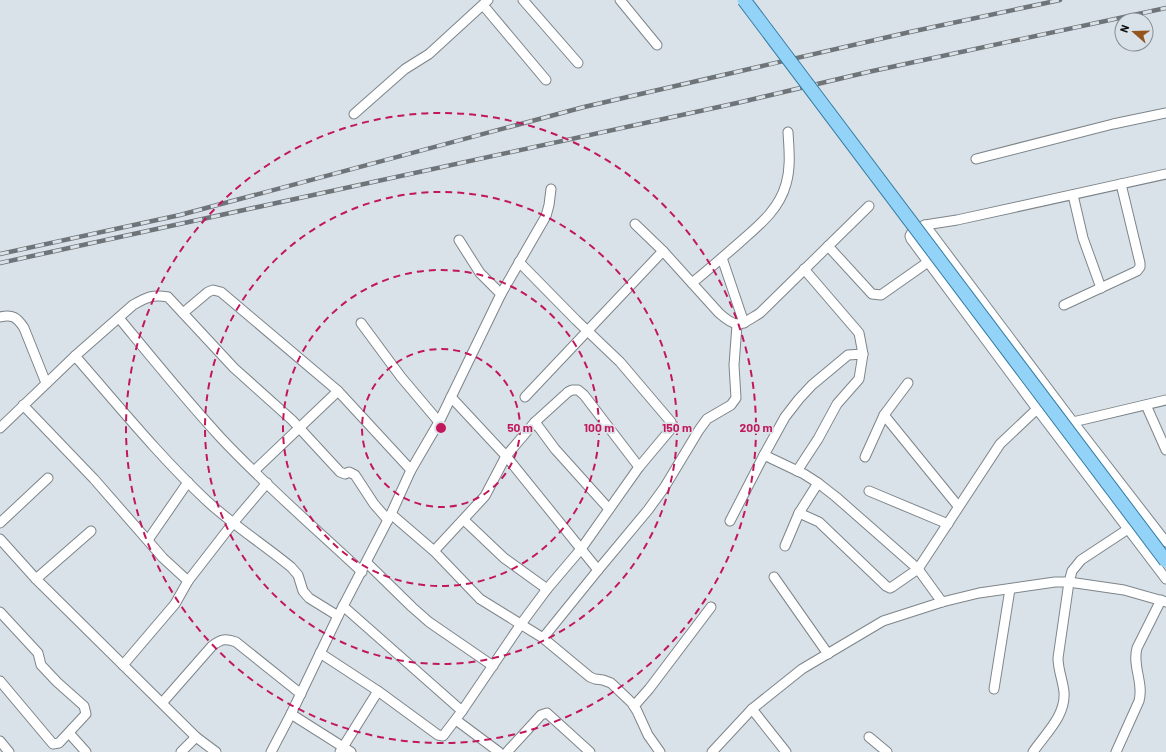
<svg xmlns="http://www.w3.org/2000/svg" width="1166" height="752" viewBox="0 0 1166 752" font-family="Barlow,sans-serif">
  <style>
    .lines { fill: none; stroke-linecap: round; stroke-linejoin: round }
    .street-casing { stroke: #7d858a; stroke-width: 11 }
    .street { stroke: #fff; stroke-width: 9 }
    .rail-casing { stroke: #6e7477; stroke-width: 4.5 }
    .rail { stroke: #d9e2e8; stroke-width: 3; stroke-dasharray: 9; stroke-linecap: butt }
    .primary-bridge-casing { stroke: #357ca3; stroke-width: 15; stroke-linecap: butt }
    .primary-bridge { stroke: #93d3f7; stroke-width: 13 }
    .ring { fill: none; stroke: #c2185b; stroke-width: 2; stroke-dasharray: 7 5 }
    .centre { fill: #c2185b; stroke: #d9e2e8; stroke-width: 2 }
    .ring-label { font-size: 12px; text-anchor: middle; font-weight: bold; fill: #c2185b; stroke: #d9e2e8; stroke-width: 3.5; stroke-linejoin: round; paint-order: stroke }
  </style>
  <rect width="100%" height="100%" fill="#d9e2e8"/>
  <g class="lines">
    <g class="street-casing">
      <g id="street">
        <path d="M 523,0 L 578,63"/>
        <path d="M 620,0 L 657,45"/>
        <path d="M 483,5 L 546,80"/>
        <path d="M 354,114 L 405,69 L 429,54 L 488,0"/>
        <path d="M 976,159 L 1113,124 L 1166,113"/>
        <path d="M 1166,174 L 957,220 L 925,225 L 913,230 L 910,236 L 911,239 L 1037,409 L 1166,579"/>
        <path d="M 1073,195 L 1083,238 L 1101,288"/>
        <path d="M 635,224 L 663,251 L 719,313 C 738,330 740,325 760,313 L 869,206"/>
        <path d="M 925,225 L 1073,422 L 1166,542"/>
        <path d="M 828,246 L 872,294 L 881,295 L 928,262"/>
        <path d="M 722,258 L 744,323"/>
        <path d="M 804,269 L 859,333 L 863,354"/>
        <path d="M 692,283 C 708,270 723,257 739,243 C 758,226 779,210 786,184 C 791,167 789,150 788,132"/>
        <path d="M 501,294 L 546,216 L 549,205 L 551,189"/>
        <path d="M 1064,305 L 1137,271 L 1140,267 L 1140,263 L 1121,184"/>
        <path d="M 183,313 L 208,292 L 213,290 L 221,292 L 338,391 L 411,470"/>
        <path d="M 0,317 C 12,314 17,317 24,328 L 46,383"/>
        <path d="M 119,318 C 152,358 185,399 221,438 C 265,485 315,528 362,572"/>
        <path d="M 361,323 L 401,377 L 439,422"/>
        <path d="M 75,356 C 118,405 159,456 207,501 C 233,525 263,544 291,567 L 298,575 L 303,591 L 309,598 L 338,616"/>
        <path d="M 451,397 L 506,456 L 598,570"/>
        <path d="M 525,397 L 663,251"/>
        <path d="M 23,405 L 94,479 L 163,558 L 188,581 L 175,604 L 123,665"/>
        <path d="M 1146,405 L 1166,450"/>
        <path d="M 884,415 L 958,506"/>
        <path d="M 535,422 L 555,449 L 609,509"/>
        <path d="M 1069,425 L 1073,422 L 1166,400"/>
        <path d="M 0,428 L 75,356 L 133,305 C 147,297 153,294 168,297 L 234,368 L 292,420 L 340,472 L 345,474 L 349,472 L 355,475 L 374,504 L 388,520"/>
        <path d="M 764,455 L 804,474 L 818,483 L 836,497 L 918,569 L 942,602"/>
        <path d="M 865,457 L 884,415 L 908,383"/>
        <path d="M 254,471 L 338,391"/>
        <path d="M 869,491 L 948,524"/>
        <path d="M 799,513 L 819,522 L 886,586 L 890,588 L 892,587 L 918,569 L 1000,444 L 1037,409"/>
        <path d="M 391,514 L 434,551 L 480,599 L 543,638 L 590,677 L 595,679 L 603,680 L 611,683 L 632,703 L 637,711 L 648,735 L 660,752"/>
        <path d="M 464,520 L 504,558 L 547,589"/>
        <path d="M 730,521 L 764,455 L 785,417 L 799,399 L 812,385 L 848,355 L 863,354 L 859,379 L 837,404 L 818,439 L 797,471"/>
        <path d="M 0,523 L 48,478"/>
        <path d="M 0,539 L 36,579 L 196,737 L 216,752"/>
        <path d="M 148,540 L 188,482"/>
        <path d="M 785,546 L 799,513 L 818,483"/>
        <path d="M 434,551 L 485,496 L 506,456 L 535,422 L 568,392 L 572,390 L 578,390 L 584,395 L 639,467"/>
        <path d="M 367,563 L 412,607 L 429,622 L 493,666"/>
        <path d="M 774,577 L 828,654"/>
        <path d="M 36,579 L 91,531"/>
        <path d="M 188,581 L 233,523 L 267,483"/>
        <path d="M 343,606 L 462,711"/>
        <path d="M 0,612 L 38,653 L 41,665 L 57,682 L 84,706 L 86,714 L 59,743 L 53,744 L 0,681"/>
        <path d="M 543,638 L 598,570 L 648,510 L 664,488 L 699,430 L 707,419 L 731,405 L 736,398 L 734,365 L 737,325"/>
        <path d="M 320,653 L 378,691 L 438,735 L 443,736 L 462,711 L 521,624 L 547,589 L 581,549 L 639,467 L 670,430 L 672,427 L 671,422 L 620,362 L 576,320 L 519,262"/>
        <path d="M 994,689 L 1010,589"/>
        <path d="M 162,703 L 212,646 C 221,639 226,638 236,642 L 301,694"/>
        <path d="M 634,706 L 649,689 L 711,607"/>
        <path d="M 752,709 L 786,752"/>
        <path d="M 291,714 L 351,752"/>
        <path d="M 456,720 L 499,752"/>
        <path d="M 69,733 L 86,752"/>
        <path d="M 869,737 L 887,752"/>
        <path d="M 0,741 L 9,752"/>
        <path d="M 181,752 L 196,737"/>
        <path d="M 271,752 L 291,714 L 338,616 L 391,514 L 411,470 L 439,422 L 501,294 L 480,273 L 459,240"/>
        <path d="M 340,752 L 378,691"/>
        <path d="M 507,752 L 541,715 L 547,713 L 590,752"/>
        <path d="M 712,752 L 752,709 L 802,669 L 883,621 L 942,602 L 979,593 L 1055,582 L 1069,582 L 1124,590 L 1166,602"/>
        <path d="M 1033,752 C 1045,734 1066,716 1064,692 C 1063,681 1058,670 1058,658 L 1069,582 L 1072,571 L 1081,560 L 1128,529"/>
        <path d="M 1116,752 L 1139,701 C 1144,683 1132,666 1137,648 L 1161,600"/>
      </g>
    </g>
    <use href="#street" class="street"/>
    <g class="rail-casing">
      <g id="rail">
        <path d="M 0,254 L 180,215 L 584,107 L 910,32 L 1060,0"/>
        <path d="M 0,263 L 737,103 L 868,72 L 1166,8"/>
      </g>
    </g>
    <use href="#rail" class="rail"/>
    <g class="primary-bridge-casing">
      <path id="primary-bridge" d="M 744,0 L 1166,561"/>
    </g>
    <use href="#primary-bridge" class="primary-bridge"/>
  </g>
  <g class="ring">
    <circle cx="441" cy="428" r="79"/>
    <circle cx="441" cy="428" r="158"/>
    <circle cx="441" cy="428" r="236"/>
    <circle cx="441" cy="428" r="315"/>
  </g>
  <circle cx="441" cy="428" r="6" class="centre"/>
  <g class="ring-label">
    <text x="520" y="432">50 m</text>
    <text x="599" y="432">100 m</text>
    <text x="677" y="432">150 m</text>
    <text x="756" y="432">200 m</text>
  </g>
  <g transform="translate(1134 32) rotate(290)"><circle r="19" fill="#d9e2e8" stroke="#878e92"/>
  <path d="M0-3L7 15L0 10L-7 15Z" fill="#95551e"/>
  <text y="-6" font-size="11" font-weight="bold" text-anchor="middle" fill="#0c0f11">N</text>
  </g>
</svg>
